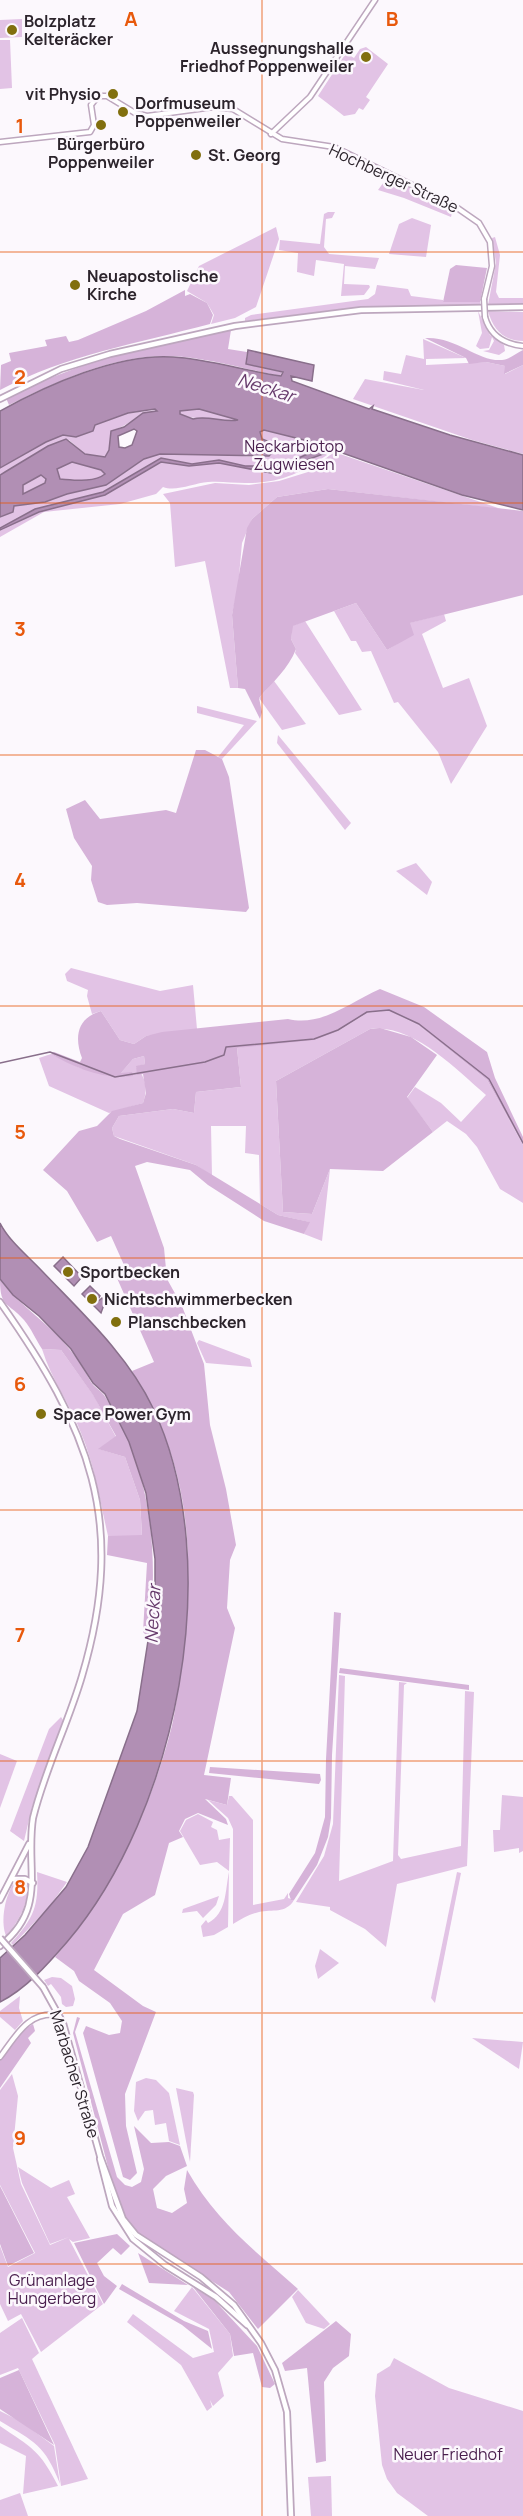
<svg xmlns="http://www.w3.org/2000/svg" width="523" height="2516" viewBox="0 0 523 2516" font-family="Manrope,sans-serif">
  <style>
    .green { fill: #e2c3e5 }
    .forest { fill: #d6b3d9 }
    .water { fill: #b18fb4; stroke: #896f8b; stroke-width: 1.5; fill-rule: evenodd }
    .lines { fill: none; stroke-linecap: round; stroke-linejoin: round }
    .stream { stroke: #896f8b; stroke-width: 1.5 }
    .tertiary-casing { stroke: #bda7be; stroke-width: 7 }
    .secondary-casing { stroke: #bda7be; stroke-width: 8 }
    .tertiary { stroke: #fff; stroke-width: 4 }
    .secondary { stroke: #fff; stroke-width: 4.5 }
    .tertiary-bridge-casing { stroke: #bda7be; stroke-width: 7; stroke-linecap: butt }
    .secondary-bridge-casing { stroke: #bda7be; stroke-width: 8; stroke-linecap: butt }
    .tertiary-bridge { stroke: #fff; stroke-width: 4 }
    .secondary-bridge { stroke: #fff; stroke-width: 4.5 }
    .grid { fill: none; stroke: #e8590c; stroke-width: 1.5; stroke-opacity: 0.55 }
    .poi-dot { fill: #816f0e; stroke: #fcf8fd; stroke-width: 2 }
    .labels { text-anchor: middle; stroke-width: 5; stroke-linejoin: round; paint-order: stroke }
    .poi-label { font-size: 16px; font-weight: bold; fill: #2c242c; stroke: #fcf8fd; text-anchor: start }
    .street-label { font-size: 16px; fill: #2c242c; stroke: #fcf8fd }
    .park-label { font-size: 16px; fill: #491e4d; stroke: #fcf8fd }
    .water-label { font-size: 18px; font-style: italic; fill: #673b6c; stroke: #fcf8fd }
    .grid-label { font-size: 20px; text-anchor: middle; font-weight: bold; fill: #e8590c; stroke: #fcf8fd; stroke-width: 5; stroke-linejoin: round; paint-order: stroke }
  </style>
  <rect width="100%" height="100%" fill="#fcf8fd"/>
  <g class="green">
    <path d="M 22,19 L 22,37 L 0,38 L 0,20 Z"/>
    <path d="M 0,40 L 10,40 L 12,88 L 0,89 Z"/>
    <path d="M 366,47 L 388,64 L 366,97 L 370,100 L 363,110 L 359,108 L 355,114 L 344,116 L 318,96 L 346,53 L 354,58 L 360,49 Z"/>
    <path d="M 389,175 L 453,209 L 451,217 L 404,198 L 378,190 Z"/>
    <path d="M 328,212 L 335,212 L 332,218 L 326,219 L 324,247 L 329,254 L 379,258 L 375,269 L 345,266 L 344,284 L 369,285 L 370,287 L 364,295 L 341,296 L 344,264 L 316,260 L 314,276 L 297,272 L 298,253 L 279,250 L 280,240 L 320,244 L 324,214 Z"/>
    <path d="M 412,218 L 431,225 L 426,257 L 389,254 L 399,224 Z"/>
    <path d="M 276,227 L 279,239 L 256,307 L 235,318 L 211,324 L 214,315 L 207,303 L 187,291 L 199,266 Z"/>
    <path d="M 495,237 L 500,255 L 496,292 L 499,298 L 523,298 L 523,304 L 488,305 L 496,263 L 492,238 Z"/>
    <path d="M 377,285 L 408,289 L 411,296 L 443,300 L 443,302 L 480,302 L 480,305 L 350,308 L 245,321 L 245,318 L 251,315 L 368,299 L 375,294 Z"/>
    <path d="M 478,311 L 490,335 L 504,345 L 505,351 L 499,355 L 483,351 L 489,350 L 494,341 L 492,337 L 489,348 L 480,349 L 476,346 L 482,333 Z"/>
    <path d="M 488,311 L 523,312 L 523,341 C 503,341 493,329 488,311 Z"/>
    <path d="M 423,339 L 466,358 L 426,359 L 426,365 L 486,362 L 505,366 L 505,374 L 523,365 L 523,454 L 472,440 L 353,399 L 365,379 L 424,390 L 383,380 L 384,371 L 401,374 L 406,355 L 424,359 Z"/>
    <path d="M 199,409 L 239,420 C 232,422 186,419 180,414 L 180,411 Z"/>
    <path d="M 157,410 L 156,412 C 138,414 128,426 111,431 L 109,450 L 105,457 L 85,454 L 69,440 L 48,446 L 0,475 L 0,468 L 46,442 L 63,435 L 76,437 L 93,431 L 95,425 L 128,413 Z"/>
    <path d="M 264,430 L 320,444 L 323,446 L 321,450 L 327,455 C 302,473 277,484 245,483 C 233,483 221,481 208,482 C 194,483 176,492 163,487 L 156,494 L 120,504 L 44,512 L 0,537 L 0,517 L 14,506 L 45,502 L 67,494 L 106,485 L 144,459 L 160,454 L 204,453 L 255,457 L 275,449 L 272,441 L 262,439 L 260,432 Z"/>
    <path d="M 334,452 L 501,509 L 328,489 L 277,497 L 252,519 L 242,543 L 238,587 L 232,615 L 238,688 L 230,688 L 205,561 L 175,567 L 170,503 L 163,494 L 215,483 L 249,485 L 279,481 L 308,472 Z"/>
    <path d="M 72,462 L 101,470 L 105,474 C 94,483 74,480 60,479 L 56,469 Z"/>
    <path d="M 41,475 L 46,479 L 45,483 L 23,495 L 23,485 Z"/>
    <path d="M 356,603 L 387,650 L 397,644 L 409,623 L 444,614 L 446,621 L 422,634 L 443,688 L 469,678 L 487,726 L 451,784 L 438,752 L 398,702 L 394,703 L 371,651 L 362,652 L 356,641 L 351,641 L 334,611 Z"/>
    <path d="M 305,621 L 362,710 L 339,715 L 295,653 L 296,649 L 291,639 L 292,626 Z"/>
    <path d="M 274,681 L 306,724 L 282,730 L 259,698 Z"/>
    <path d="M 197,706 L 257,721 L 222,759 L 218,757 L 244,725 L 197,713 Z"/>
    <path d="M 278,735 L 351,823 L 345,830 L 277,743 Z"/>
    <path d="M 416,863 L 432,882 L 427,895 L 396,871 Z"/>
    <path d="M 71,968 L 160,991 L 193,985 L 197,1029 L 146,1036 L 134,1044 L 120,1040 L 101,1011 L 92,1014 L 87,996 L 88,990 L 67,981 L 65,974 Z"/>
    <path d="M 389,1010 L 418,1025 L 487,1080 L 523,1145 L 523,1203 L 500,1189 L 477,1147 L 466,1134 L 447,1121 L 433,1132 L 407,1098 L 415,1087 L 441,1103 L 461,1122 L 486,1095 C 455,1069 414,1024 370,1029 L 276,1081 L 283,1212 L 312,1214 L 330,1169 L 322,1241 L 304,1234 L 309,1222 L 278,1215 L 260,1204 L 259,1155 L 245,1153 L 246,1126 L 211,1126 L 212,1176 L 196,1165 L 114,1136 L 112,1128 L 119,1116 L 173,1109 L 194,1113 L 196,1092 L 241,1087 L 237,1048 L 338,1031 L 367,1013 Z"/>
    <path d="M 51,1054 L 80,1068 L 120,1074 L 133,1059 L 144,1056 L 145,1064 L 136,1067 C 146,1077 148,1090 143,1103 L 109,1113 L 49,1086 L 39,1058 Z"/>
    <path d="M 199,1340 L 250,1359 L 252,1367 L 206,1363 L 197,1343 Z"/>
    <path d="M 42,1349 L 61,1350 L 94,1396 L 116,1437 L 99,1449 L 125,1457 L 140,1500 L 142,1536 L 108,1536 C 100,1501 95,1466 81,1433 C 70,1404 51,1379 42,1349 Z"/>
    <path d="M 339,1675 L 345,1676 L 339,1881 L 393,1861 L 399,1682 L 407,1683 L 404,1685 L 398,1855 L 401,1859 L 461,1846 L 465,1691 L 474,1692 L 467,1866 L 397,1884 L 386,1947 L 365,1929 L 330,1910 L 330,1907 L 296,1902 L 324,1856 L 333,1824 Z"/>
    <path d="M 61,1717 L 63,1720 L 32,1807 L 24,1841 L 10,1831 L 49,1729 Z"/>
    <path d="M 0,1754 L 17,1761 L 0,1808 Z"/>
    <path d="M 502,1795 L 523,1797 L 523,1851 L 519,1853 L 519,1848 L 494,1852 L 493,1830 L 500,1830 Z"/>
    <path d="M 229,1796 L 232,1796 L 253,1820 L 253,1905 L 284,1899 L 288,1893 L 288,1898 L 294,1900 C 286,1914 272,1909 259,1912 C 250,1914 241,1919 233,1924 L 233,1829 L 228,1818 L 208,1800 L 227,1805 Z"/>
    <path d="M 198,1814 L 213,1822 L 211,1827 L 217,1830 L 219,1840 L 230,1838 L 229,1871 L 217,1862 L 200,1865 L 180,1831 L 186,1820 Z"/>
    <path d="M 37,1872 L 67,1882 L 49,1907 L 13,1945 L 11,1943 C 34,1918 39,1906 37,1872 Z"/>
    <path d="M 229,1872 L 228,1927 L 214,1935 L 203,1937 L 201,1926 L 206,1920 L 208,1923 C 227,1913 225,1891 229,1872 Z"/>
    <path d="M 457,1872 L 461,1873 L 435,2003 L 431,1998 Z"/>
    <path d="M 15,1881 L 28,1883 C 28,1904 20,1920 6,1936 C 0,1921 5,1895 15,1881 Z"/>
    <path d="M 219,1896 L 216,1905 L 203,1918 L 197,1911 L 182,1913 L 183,1909 Z"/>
    <path d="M 320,1949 L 339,1963 L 318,1979 L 315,1966 Z"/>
    <path d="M 52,1977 L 61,1978 L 72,1986 L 75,1999 L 73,2006 L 66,2007 L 62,2004 L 61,1997 L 51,1984 L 48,1986 L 44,1980 Z"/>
    <path d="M 20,1996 L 19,2008 L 23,2021 L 15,2030 L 0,2017 L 0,2011 Z"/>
    <path d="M 472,2038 L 523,2042 L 519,2069 Z"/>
    <path d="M 12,2074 L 18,2096 L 13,2148 L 21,2184 L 50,2245 L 69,2237 L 50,2244 L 22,2183 L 18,2167 L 51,2188 L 69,2180 L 75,2194 L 67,2197 L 90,2238 L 73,2242 L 69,2239 L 103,2304 L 41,2352 L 21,2314 L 8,2321 L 0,2304 L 0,2246 L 8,2267 L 35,2253 L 0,2185 L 0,2090 Z"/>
    <path d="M 146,2078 L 156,2080 L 169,2093 L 180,2145 L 169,2141 L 166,2123 L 155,2125 L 153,2110 L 145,2111 L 138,2121 L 134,2111 L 136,2082 Z"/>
    <path d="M 176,2088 L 193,2092 L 194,2095 L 190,2162 Z"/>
    <path d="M 192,2287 L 230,2334 L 233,2356 L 218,2373 L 224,2396 L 213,2406 L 210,2400 L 212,2407 L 207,2411 L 181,2365 L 127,2322 L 133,2314 L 193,2358 L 214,2352 L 209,2329 L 174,2311 Z"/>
    <path d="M 298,2290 L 330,2324 L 324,2329 L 306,2323 L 292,2297 Z"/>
    <path d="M 22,2318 L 39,2353 L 32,2359 L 88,2479 L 61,2486 L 55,2445 L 18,2368 L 0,2375 L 0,2333 Z"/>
    <path d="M 394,2358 L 449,2388 L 523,2411 L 523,2516 L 428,2516 L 397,2493 L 387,2479 L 382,2465 L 375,2396 L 377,2374 L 390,2366 Z"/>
    <path d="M 0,2411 L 20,2421 L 54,2446 L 60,2484 C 45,2445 35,2442 0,2421 Z"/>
    <path d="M 0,2426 C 31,2447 40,2450 58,2486 L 23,2494 L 26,2456 L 0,2443 Z"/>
    <path d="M 331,2476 L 332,2516 L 311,2516 L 308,2477 Z"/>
    <path d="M 20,2493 L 28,2516 L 0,2516 L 0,2500 Z"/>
  </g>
  <g class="forest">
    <path d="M 456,265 L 487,268 L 480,302 L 443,302 L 450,269 Z"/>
    <path d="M 185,290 L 185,296 L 190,294 L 207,303 L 213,315 L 210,324 C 139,343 66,355 0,390 L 1,365 L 11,361 L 9,353 L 47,346 L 45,340 L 66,336 L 69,342 L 78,340 L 146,311 Z"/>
    <path d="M 231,330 L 228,349 L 247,352 L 246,364 L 282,372 L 280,376 C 245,369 208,358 171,356 C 116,354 57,381 9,405 L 6,398 C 77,362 153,344 231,330 Z"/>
    <path d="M 425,338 C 456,336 478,362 502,360 C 509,360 516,353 523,350 L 523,365 L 504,374 L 505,366 L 486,362 L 469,364 L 466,358 Z"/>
    <path d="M 328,489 L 523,511 L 523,595 L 410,623 L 414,635 L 387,650 L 356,603 L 293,626 L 291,639 L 296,649 C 289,668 272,683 259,698 L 262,712 L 260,719 L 245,689 L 238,688 L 232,615 L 247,528 L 252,519 L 277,497 Z"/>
    <path d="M 196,750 L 205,750 L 222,759 L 229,777 L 249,908 L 246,912 L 137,903 L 107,905 L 98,902 L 91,880 L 92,866 L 74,838 L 66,809 L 85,800 L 100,819 L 166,810 L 176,813 Z"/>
    <path d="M 380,989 L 424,1007 L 487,1052 L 495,1078 L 523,1137 L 523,1145 L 487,1080 L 418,1025 L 389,1010 L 367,1013 L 338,1031 L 314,1040 L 237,1048 L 241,1087 L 196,1092 L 194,1113 L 173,1109 L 119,1116 L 112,1128 L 114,1136 L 120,1139 L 196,1165 L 278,1215 L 310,1222 L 304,1234 L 264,1221 L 208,1185 L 190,1170 L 147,1162 L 135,1166 L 164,1248 L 167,1279 L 182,1306 L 204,1364 L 210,1425 L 226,1489 L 236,1545 L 230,1560 L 227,1608 L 235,1628 L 204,1775 L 231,1778 L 227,1805 L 205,1799 L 226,1819 L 228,1825 L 198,1813 L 185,1819 L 179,1831 L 183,1837 L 169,1843 L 155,1895 L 123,1914 L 94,1970 L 143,2006 L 156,2012 L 125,2094 L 126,2126 L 137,2173 L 130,2180 L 123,2177 L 83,2033 L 86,2026 L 109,2035 L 120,2033 L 122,2021 L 110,2003 L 79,1981 L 74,1971 L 55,1957 C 109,1893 147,1818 169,1737 C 178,1707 179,1673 183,1642 C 190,1587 191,1530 177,1475 C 168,1437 151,1404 132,1371 L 154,1362 L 113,1269 L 124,1265 L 111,1236 L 97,1242 L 67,1191 L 43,1170 L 79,1131 L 97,1126 L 112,1111 L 143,1103 L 146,1093 L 143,1074 L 137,1075 L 136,1066 L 145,1064 L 144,1056 L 133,1059 L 121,1073 L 132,1072 L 133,1076 C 104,1080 75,1068 51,1054 L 54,1052 L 80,1062 L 82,1058 C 74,1037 77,1018 101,1011 L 120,1040 L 134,1044 L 146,1036 L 162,1032 L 288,1019 C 322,1027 350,1002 380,989 Z"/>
    <path d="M 380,1028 L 411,1037 L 437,1055 L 407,1097 L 433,1132 L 383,1171 L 330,1169 L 312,1214 L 283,1212 L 276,1081 L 370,1029 Z"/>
    <path d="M 0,1280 C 21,1307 50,1324 71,1351 C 79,1361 85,1371 91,1382 C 94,1387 100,1390 104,1395 C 152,1466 159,1555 149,1638 L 143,1632 L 147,1563 L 107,1555 L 108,1536 L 142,1535 L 140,1500 L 125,1457 L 98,1449 L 116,1436 L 93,1395 L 61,1350 L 42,1349 C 36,1340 31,1328 24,1320 C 8,1302 0,1308 0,1280 Z"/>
    <path d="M 334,1612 L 341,1613 L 332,1755 L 331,1818 L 328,1837 L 317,1865 L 294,1900 L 291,1900 L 289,1894 L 315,1853 L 325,1817 L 326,1759 Z"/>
    <path d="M 340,1668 L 469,1685 L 469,1690 L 339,1673 Z"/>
    <path d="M 210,1767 L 320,1774 L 321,1780 L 319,1784 L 209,1773 Z"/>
    <path d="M 77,2017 L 80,2018 L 75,2032 L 117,2177 L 125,2185 L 132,2187 L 141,2182 L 144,2169 L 134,2126 L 151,2143 L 169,2142 L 180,2146 L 187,2166 L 166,2176 L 153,2189 L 157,2208 L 172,2213 L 187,2203 L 184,2189 L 187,2170 C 216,2221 255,2251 298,2289 L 258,2329 L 229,2292 L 138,2234 L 125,2220 L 113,2186 L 73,2033 Z"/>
    <path d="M 33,2024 L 35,2031 L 28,2038 L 31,2043 L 0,2088 L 0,2060 L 23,2030 Z"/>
    <path d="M 0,2186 L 34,2253 L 8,2266 L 0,2244 Z"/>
    <path d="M 117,2234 L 130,2246 L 121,2255 L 113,2248 L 97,2263 L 104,2276 L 117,2286 L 104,2304 L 74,2243 Z"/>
    <path d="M 138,2253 L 188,2285 L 149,2283 Z"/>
    <path d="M 122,2284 L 184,2321 L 208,2331 L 212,2349 L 182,2325 L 119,2289 Z"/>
    <path d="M 193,2287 L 214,2300 L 257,2346 L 275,2384 L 270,2388 L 262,2387 L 253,2353 L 234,2356 L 230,2334 Z"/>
    <path d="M 336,2321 L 351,2334 L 349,2356 L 333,2368 L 324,2382 L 326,2461 L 316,2463 L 307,2368 L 285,2371 L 282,2363 Z"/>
    <path d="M 19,2370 L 54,2445 L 0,2409 L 0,2378 Z"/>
  </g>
  <g class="water">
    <path d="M 248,350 L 314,365 L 312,381 L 291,376 L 292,381 L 369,409 L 373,406 L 372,409 L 450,435 L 523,455 L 523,510 L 462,495 L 334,450 L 271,473 L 219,463 L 189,466 L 161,462 L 105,495 L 39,512 L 0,530 L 0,528 L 35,509 L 103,492 L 161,458 L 192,464 L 219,460 L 245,466 L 266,466 L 287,463 L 319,449 L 322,446 L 320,444 L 264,430 L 260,432 L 262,439 L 275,444 L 275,449 L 269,456 L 160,454 L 144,459 L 106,485 L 67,494 L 45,502 L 14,506 L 13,512 L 0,517 L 0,475 L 5,472 L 48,446 L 66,439 L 85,454 L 105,457 L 109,450 L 111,431 L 124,427 L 143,413 L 157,411 L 155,409 L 128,413 L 95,425 L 93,431 L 76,437 L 63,435 L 46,442 L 0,468 L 0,411 C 47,385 118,353 173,357 C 209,359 245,371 281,376 L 283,372 L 246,364 ZM 199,409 L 238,420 C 224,423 208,415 193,419 L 180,414 L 180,411 ZM 134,429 L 137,431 L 132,445 L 125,448 L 119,447 L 118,436 ZM 72,462 L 101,470 L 105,474 C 94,483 74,480 60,479 L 57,469 ZM 41,475 L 46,479 L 45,483 L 23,494 L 23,485 Z"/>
    <path d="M 0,1223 C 9,1241 28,1256 42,1271 C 81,1312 128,1355 153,1408 C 227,1564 177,1813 67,1942 C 48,1964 26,1989 0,2002 L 0,1958 L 25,1935 L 66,1887 L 88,1847 L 137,1711 L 155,1596 L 155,1559 L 146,1493 L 129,1442 L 105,1394 L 93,1383 L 71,1349 L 39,1316 L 13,1295 L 0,1279 Z"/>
    <path d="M 63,1257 L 82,1277 L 74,1286 L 54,1266 Z"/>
    <path d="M 90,1286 L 100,1296 L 96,1303 L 102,1298 L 105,1302 L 101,1313 L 82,1294 Z"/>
  </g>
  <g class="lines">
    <path class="stream" d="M 0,1063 L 50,1052 L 115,1077 L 205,1062 L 224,1055 L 226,1047 L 314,1039 L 338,1030 L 367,1012 L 389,1010 L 419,1024 L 489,1079 L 523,1143"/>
    <g class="tertiary-casing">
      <g id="tertiary">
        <path d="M 271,134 L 310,97 L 375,0"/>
        <path d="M 0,142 L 90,132 L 94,125 L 91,105 L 98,96 L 107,96 L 135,113 L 147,116 L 213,107 L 233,109 L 282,139 L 334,147 L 453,205 L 479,223 L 490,242 L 492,266 L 484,299"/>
        <path d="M 485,317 C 490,335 504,344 523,346"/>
        <path d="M 0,2057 C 16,2036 28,2011 58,2015"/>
      </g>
    </g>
    <g class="secondary-casing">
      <g id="secondary">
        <path d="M 0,399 L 61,369 L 110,354 L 235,326 L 361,310 L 523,307"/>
        <path d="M 0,1302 C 89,1428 128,1521 82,1676 C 68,1724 45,1769 33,1818 C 25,1869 48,1908 0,1946"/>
        <path d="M 12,1879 L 25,1879 L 33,1883"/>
        <path d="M 0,1900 L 29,1844"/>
        <path d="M 43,1987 L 63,2023 L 100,2156 L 123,2219 L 136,2235 L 201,2277 L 234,2305 L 261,2343 L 275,2370 L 287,2412 L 291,2516"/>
        <path d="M 100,2159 L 112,2206 L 133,2239 L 165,2265 L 216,2297 L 247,2325"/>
      </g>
    </g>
    <use href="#tertiary" class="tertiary"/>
    <use href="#secondary" class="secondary"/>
    <g class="tertiary-bridge-casing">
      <path id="tertiary-bridge" d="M 484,299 L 485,317"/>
    </g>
    <g class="secondary-bridge-casing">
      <path id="secondary-bridge" d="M 0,1938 L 43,1987"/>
    </g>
    <use href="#tertiary-bridge" class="tertiary-bridge"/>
    <use href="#secondary-bridge" class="secondary-bridge"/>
  </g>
  <path class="grid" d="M 262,0 L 262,2516M 0,252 L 523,252M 0,503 L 523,503M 0,755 L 523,755M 0,1006 L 523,1006M 0,1258 L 523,1258M 0,1510 L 523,1510M 0,1761 L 523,1761M 0,2013 L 523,2013M 0,2264 L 523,2264"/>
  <g class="poi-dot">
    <circle cx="12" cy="30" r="6"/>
    <circle cx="366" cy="57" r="6"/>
    <circle cx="113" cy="94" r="6"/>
    <circle cx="123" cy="112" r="6"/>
    <circle cx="101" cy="125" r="6"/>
    <circle cx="196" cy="155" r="6"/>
    <circle cx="75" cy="285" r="6"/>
    <circle cx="68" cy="1272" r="6"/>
    <circle cx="92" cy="1299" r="6"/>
    <circle cx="116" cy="1322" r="6"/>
    <circle cx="41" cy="1414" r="6"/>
  </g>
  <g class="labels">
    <g class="poi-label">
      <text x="24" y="27">Bolzplatz<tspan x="24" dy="18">Kelteräcker</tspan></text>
      <text x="354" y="54" text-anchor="end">Aussegnungshalle<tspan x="354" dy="18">Friedhof Poppenweiler</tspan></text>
      <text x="101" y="100" text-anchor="end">vit Physio</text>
      <text x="135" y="109">Dorfmuseum<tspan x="135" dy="18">Poppenweiler</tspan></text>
      <text x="101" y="150" text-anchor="middle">Bürgerbüro<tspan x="101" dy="18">Poppenweiler</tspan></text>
      <text x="208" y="161">St. Georg</text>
      <text x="87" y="282">Neuapostolische<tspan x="87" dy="18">Kirche</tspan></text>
      <text x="80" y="1278">Sportbecken</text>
      <text x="104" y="1305">Nichtschwimmerbecken</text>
      <text x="128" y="1328">Planschbecken</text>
      <text x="53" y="1420">Space Power Gym</text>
    </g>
    <g class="street-label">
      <text transform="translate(394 178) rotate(25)" y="6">Hochberger Straße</text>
      <text transform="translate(75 2074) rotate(73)" y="6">Marbacher Straße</text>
    </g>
    <g class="park-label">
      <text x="294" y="452">Neckarbiotop<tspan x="294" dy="18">Zugwiesen</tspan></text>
      <text x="52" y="2286">Grünanlage<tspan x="52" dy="18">Hungerberg</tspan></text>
      <text x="448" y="2460">Neuer Friedhof</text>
    </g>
    <g class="water-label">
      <text transform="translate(266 388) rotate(18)" y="6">Neckar</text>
      <text transform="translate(153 1614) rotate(-87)" y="6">Neckar</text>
    </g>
  </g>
  <g class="grid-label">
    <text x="131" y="26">A</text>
    <text x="392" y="26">B</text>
    <text x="20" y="133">1</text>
    <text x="20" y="384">2</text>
    <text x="20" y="636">3</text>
    <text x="20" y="887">4</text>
    <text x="20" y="1139">5</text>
    <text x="20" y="1391">6</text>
    <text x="20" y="1642">7</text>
    <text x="20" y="1894">8</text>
    <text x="20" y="2145">9</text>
  </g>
</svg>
